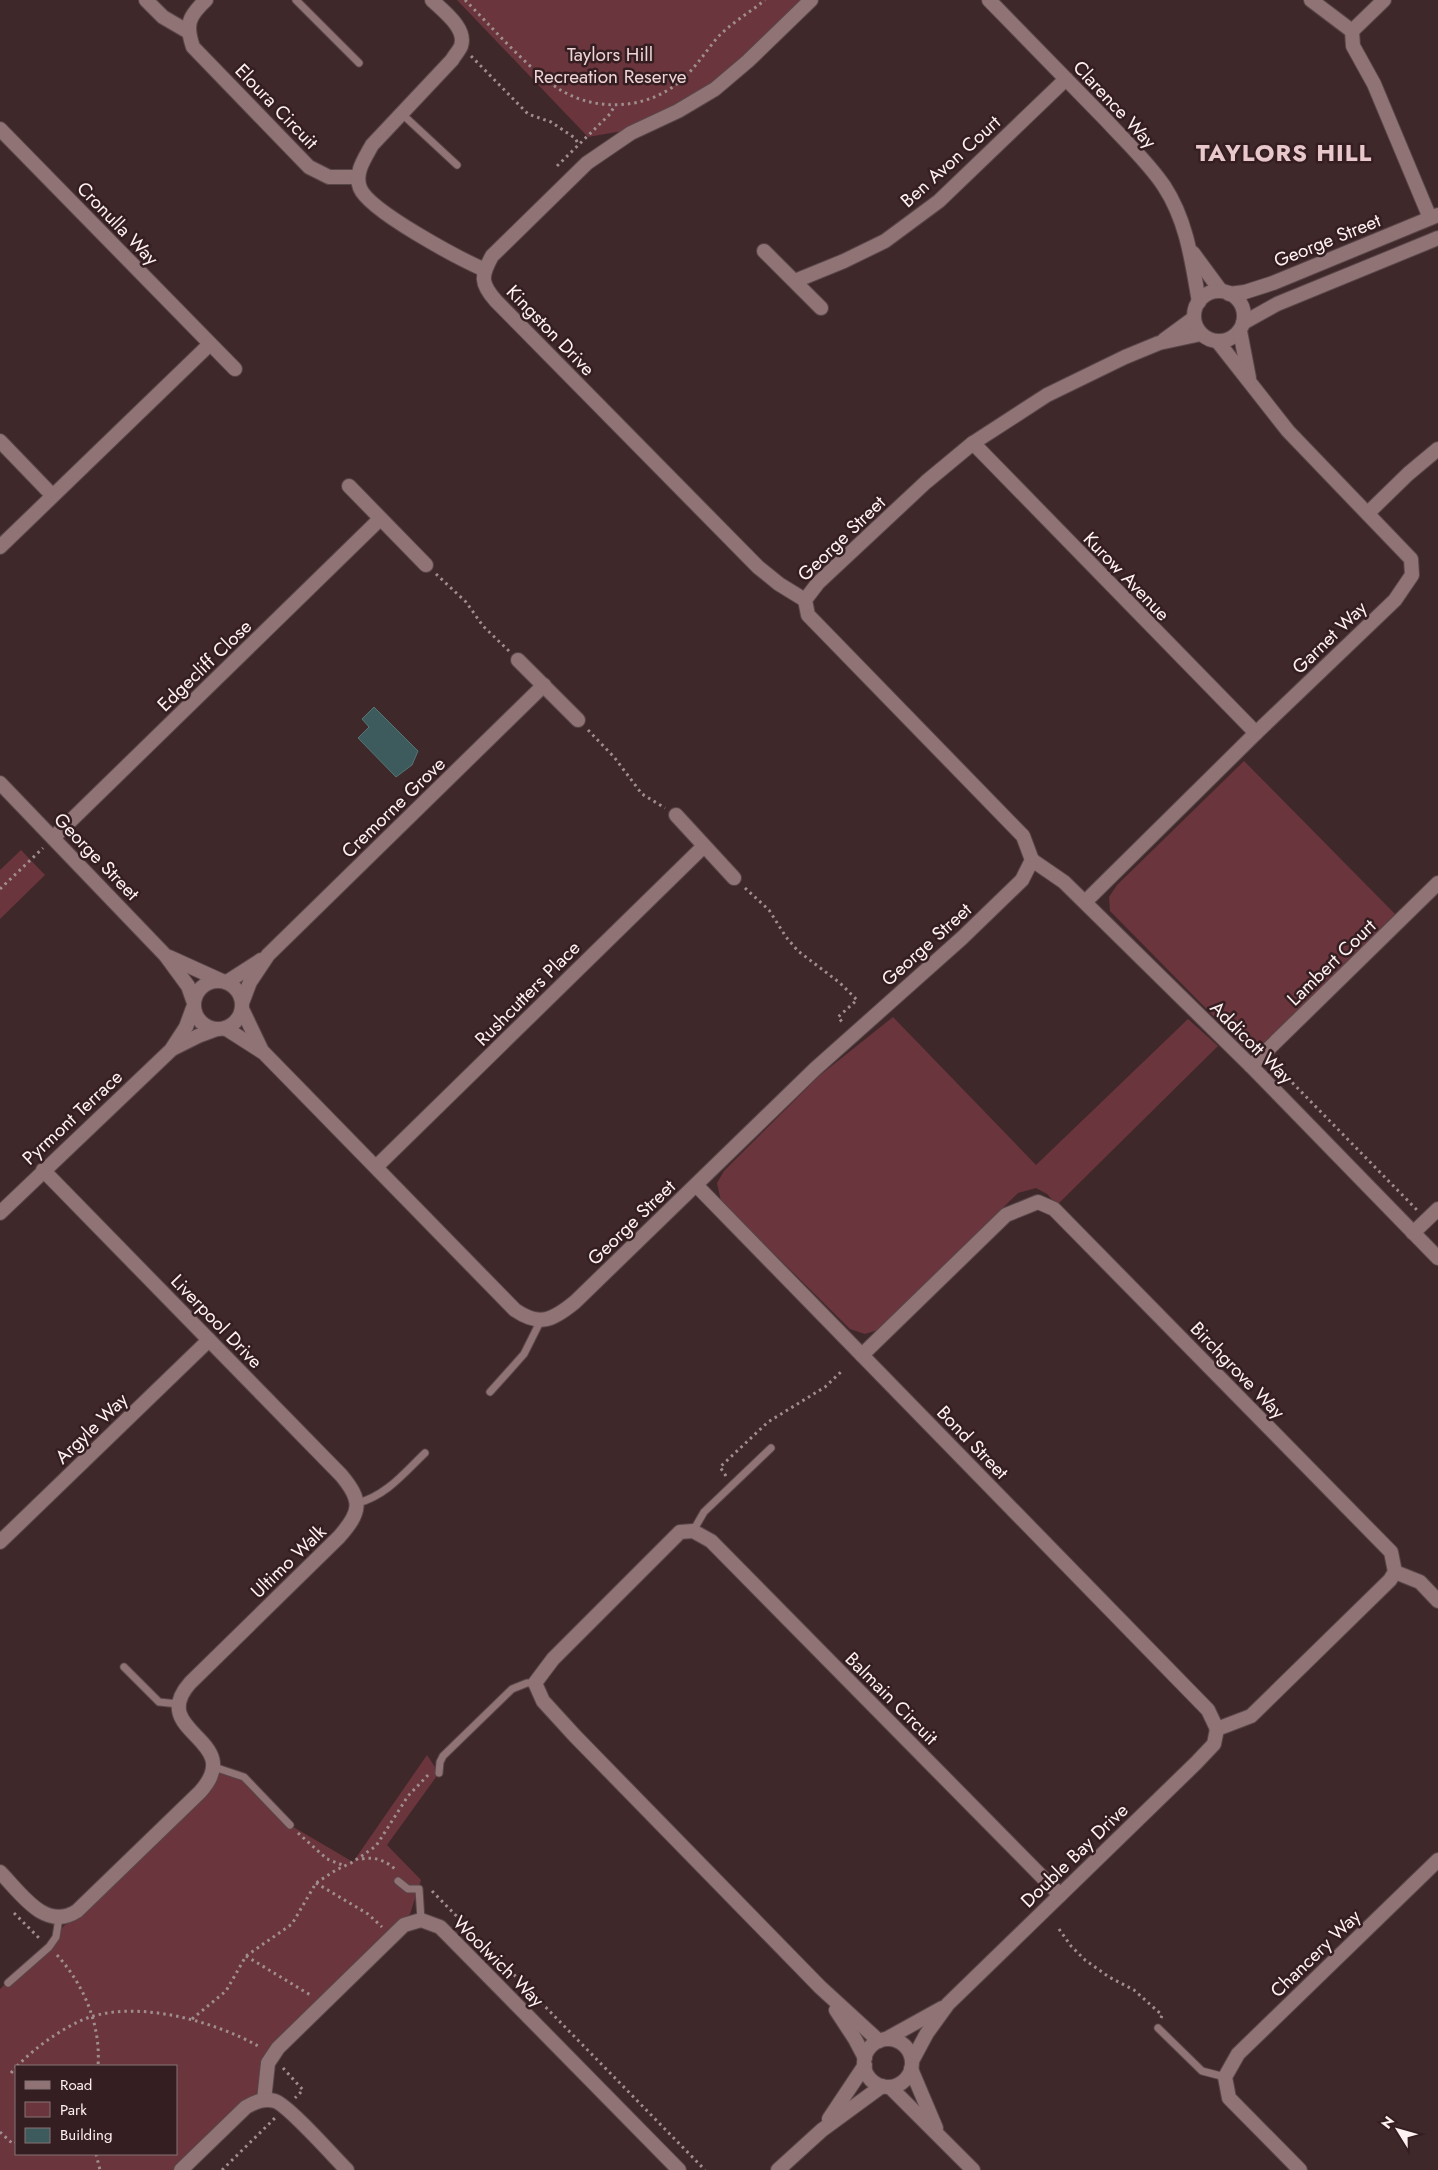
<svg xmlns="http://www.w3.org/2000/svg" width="1438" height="2170" viewBox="0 0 1438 2170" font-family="Jost,sans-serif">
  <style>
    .green { fill: #6a353c; fill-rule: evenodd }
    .building { fill: #3d5b5c; stroke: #557575 }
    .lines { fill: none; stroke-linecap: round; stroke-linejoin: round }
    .lane-casing { stroke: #594649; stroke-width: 9 }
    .street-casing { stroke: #594649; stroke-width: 16 }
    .path { stroke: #a08e8f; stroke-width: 3; stroke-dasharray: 2.5 4; stroke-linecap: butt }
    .lane { stroke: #907375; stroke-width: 7 }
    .street { stroke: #907375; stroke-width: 14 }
    .labels { text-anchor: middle; stroke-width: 5; stroke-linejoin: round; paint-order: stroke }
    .park-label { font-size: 19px; fill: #eed4d6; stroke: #351e21 }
    .street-label { font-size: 19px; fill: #fef1f2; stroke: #351e21 }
    .district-label { font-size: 24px; font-weight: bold; letter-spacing: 1px; fill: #e8c8cb; stroke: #351e21 }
  </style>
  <rect width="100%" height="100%" fill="#3f282a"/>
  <g class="green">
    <path d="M 457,0 L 805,0 L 742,63 L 710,86 L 676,106 L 628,130 L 588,137 Z"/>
    <path d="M 1244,761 L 1395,914 L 1263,1045 L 1245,1048 L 1110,911 L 1109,897 L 1117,885 Z"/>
    <path d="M 21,850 L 45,875 L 0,919 L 0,870 Z"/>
    <path d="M 893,1017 L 1036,1165 L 1188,1019 L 1218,1046 L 1057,1205 L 1047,1194 L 1036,1188 L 1018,1193 L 878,1330 L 865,1334 L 850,1329 L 721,1201 L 717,1183 L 724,1171 L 819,1076 Z"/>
    <path d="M 427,1755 L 439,1773 L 387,1845 L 421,1880 L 410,1914 L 345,1976 L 278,2047 L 264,2100 L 181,2170 L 0,2170 L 0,1989 L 200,1792 L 214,1767 L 244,1777 L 290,1825 L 353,1862 ZM 16,2066 L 176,2066 L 176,2154 L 16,2154 Z"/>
  </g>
  <path class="building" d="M 374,707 L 418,751 L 412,765 L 396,777 L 358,738 L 369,727 L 362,719 Z"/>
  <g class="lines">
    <g class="lane-casing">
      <g id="lane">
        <path d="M 296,0 L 359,63"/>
        <path d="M 401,113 L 457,165"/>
        <path d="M 490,1392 L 524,1354 L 541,1320"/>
        <path d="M 358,1503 C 387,1495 404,1473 425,1453"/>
        <path d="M 693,1531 L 704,1512 L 771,1448"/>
        <path d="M 124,1667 L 159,1702 L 178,1704"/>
        <path d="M 214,1767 L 244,1777 L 290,1825"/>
        <path d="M 439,1773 L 440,1762 L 443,1756 L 512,1689 L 527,1683 L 535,1683"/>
        <path d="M 398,1881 L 408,1889 L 419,1889 L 421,1920"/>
        <path d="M 8,1983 L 49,1947 L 56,1937 L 59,1918"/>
        <path d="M 1158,2028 L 1202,2071 L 1225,2077"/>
      </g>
    </g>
    <g class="street-casing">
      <g id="street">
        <path d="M 146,0 L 163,17 L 187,31"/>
        <path d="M 206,0 C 189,16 185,24 193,47 L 309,167 L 329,177 L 358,177"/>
        <path d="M 432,0 C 443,11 467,28 461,46 C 459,51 454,56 452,60 L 372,145 C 365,158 354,173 360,188 C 369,211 460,259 485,270"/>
        <path d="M 989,0 C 1028,40 1067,80 1106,120 C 1125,141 1148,162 1164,186 C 1187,221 1192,262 1199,302"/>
        <path d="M 1311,0 L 1352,31"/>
        <path d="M 1384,0 L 1352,31 L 1353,46 L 1374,84 L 1430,218"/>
        <path d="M 0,129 L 235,369"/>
        <path d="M 764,251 L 821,308"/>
        <path d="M 1193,253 L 1221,291"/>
        <path d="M 795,281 L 844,261 L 885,241 L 939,201 L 1066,79"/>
        <circle cx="1219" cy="316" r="25"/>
        <path d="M 1229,294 L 1245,292 L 1273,283 L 1438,215"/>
        <path d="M 1243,323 L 1277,304 L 1438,238"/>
        <path d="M 1240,331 L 1249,378"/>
        <path d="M 1164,340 L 1194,318"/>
        <path d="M 0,441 L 52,495"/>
        <path d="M 973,443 L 1256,733"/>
        <path d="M 349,486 L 426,565"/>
        <path d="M 1368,513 L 1408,474 L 1438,449"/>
        <path d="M 0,547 L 210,344"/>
        <path d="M 805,600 L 779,584 L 758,567 L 496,301 C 480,283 481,276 492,256 L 587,163 L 631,133 L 678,111 L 715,89 L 748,61 L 811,0"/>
        <path d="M 518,660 L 578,720"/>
        <path d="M 0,783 L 166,956 L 188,986 L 194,1003"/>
        <path d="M 676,815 L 734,878"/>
        <path d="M 54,837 L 380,519"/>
        <path d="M 1032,860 L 1064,882 L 1251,1066 L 1438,1258"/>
        <path d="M 1085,902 L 1256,733 L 1395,600 L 1412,575 L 1411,559 L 1288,431 L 1218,342"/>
        <path d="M 169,957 L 222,981"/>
        <circle cx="218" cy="1005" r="24"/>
        <path d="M 227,982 L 261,960"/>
        <path d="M 242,1003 L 250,982 L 268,955 L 544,685"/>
        <path d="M 242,1009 L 262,1051"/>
        <path d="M 225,1028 L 264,1053 L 515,1310 C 540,1327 553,1320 575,1302 L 815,1069 L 962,938 L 1022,880 L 1032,860 L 1023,836 L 808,615 L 805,600 L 818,583 L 926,482 L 973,443 L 1047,395 L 1125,357 L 1159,343 L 1201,334"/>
        <path d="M 174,1048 L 198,1036 L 217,1029"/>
        <path d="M 1251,1066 L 1438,883"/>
        <path d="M 376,1167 L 704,846"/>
        <path d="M 696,1185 L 1208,1710 L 1217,1729"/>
        <path d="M 0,1213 L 171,1050 L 186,1027 L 193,1008"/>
        <path d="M 1413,1233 L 1438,1209"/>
        <path d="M 862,1355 L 1006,1215 L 1038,1202 L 1054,1209 L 1391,1552 L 1395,1572 L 1390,1580 L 1251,1716 L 1217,1729"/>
        <path d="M 0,1542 L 209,1340"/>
        <path d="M 1395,1572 L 1420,1582 L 1438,1601"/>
        <path d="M 0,1872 C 20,1892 45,1932 77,1911 L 200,1792 C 248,1739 146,1733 190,1683 L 339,1537 C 361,1512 363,1501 341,1475 L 43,1170"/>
        <path d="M 836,2010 L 855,2039 L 865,2058"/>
        <path d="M 886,2039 L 942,2008"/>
        <circle cx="888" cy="2063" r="24"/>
        <path d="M 879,2041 L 820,1987 L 575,1736 L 543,1701 L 535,1683 L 553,1659 L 680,1532 L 693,1531 L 711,1541 L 1060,1895"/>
        <path d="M 912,2061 L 927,2033 L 948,2004 L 1196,1763 L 1214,1744 L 1217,1729"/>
        <path d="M 911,2069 L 936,2128"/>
        <path d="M 890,2087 L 973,2170"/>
        <path d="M 264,2100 L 268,2063 L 278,2048 L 404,1925 L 421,1920 L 440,1927 L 450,1937 L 679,2170"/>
        <path d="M 829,2119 L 865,2065"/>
        <path d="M 181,2170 L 246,2107 C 255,2102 264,2098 275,2101 C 289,2106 333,2156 347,2170"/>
        <path d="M 778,2170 L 822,2130 L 882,2086"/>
        <path d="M 1300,2170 L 1229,2098 L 1225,2077 L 1238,2054 L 1438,1860"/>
      </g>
    </g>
    <g class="path">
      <path d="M 465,0 C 492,27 528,69 559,89 C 593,111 641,110 674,86 C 692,73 703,55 717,38 C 731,23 749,13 765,0"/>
      <path d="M 471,56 L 528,114 L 551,122 L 575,138 L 579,145"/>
      <path d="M 557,166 L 610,114 L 615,105"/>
      <path d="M 436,574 L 466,602 L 483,626 L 509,651"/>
      <path d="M 588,730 L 614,757 L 642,794 L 665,808"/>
      <path d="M 745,888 L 769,910 L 786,937 L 798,951 L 840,983 L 857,1000 L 838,1017 L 843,1023"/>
      <path d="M 0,889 L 43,848"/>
      <path d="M 1274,1064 L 1417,1210"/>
      <path d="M 726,1476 L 720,1467 L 768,1422 L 825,1387 L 843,1370"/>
      <path d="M 298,1833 L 327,1859 L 345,1866"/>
      <path d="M 362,1859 C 375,1856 387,1861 397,1871"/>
      <path d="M 316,1883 L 368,1914 L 382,1927"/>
      <path d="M 432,1891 L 705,2170"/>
      <path d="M 14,1913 L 41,1940"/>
      <path d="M 1059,1929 L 1071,1946 L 1085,1960 L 1109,1977 L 1134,1990 L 1162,2015 L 1161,2018"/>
      <path d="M 57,1955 C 84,1985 101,2025 98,2066"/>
      <path d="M 246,1956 L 312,1996"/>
      <path d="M 192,2019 L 226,1991 L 246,1956 L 292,1924 L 316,1883 L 336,1870 L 353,1862 L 376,1846 L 408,1796 L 429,1774"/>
      <path d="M 17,2066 C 35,2048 58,2031 82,2020 C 134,1998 214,2021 260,2047"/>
      <path d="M 283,2068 L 303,2090 L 295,2098"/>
      <path d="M 11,2073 L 16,2067"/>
      <path d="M 0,2132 L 13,2144 L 16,2143"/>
      <path d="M 96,2154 L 100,2170"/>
      <path d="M 222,2170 L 275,2118"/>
    </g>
    <use href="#lane" class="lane"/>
    <use href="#street" class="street"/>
  </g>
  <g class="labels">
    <g class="park-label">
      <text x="610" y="61">Taylors Hill<tspan x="610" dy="22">Recreation Reserve</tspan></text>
    </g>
    <g class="street-label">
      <text transform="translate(1115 104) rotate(47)" y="7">Clarence Way</text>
      <text transform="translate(277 106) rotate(46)" y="7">Eloura Circuit</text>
      <text transform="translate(950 161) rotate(-42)" y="7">Ben Avon Court</text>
      <text transform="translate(118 223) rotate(46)" y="7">Cronulla Way</text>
      <text transform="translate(1327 240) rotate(-22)" y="7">George Street</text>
      <text transform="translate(551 330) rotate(46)" y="7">Kingston Drive</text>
      <text transform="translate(841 538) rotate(-44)" y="7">George Street</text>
      <text transform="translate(1127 576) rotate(46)" y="7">Kurow Avenue</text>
      <text transform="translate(1329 637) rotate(-44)" y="7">Garnet Way</text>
      <text transform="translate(204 665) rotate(-44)" y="7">Edgecliff Close</text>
      <text transform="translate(393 807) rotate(-44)" y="7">Cremorne Grove</text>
      <text transform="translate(97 856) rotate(46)" y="7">George Street</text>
      <text transform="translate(926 944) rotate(-42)" y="7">George Street</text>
      <text transform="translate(1331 962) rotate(-44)" y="7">Lambert Court</text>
      <text transform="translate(527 993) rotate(-45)" y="7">Rushcutters Place</text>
      <text transform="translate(1252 1042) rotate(45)" y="7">Addicott Way</text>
      <text transform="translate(72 1117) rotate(-43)" y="7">Pyrmont Terrace</text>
      <text transform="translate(631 1222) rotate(-44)" y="7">George Street</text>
      <text transform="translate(217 1321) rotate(46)" y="7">Liverpool Drive</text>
      <text transform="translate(1238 1370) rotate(46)" y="7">Birchgrove Way</text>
      <text transform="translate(91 1428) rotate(-44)" y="7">Argyle Way</text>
      <text transform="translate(973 1442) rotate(46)" y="7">Bond Street</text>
      <text transform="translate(288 1561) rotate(-44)" y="7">Ultimo Walk</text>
      <text transform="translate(892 1698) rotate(45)" y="7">Balmain Circuit</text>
      <text transform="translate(1074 1855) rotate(-44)" y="7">Double Bay Drive</text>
      <text transform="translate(1315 1953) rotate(-44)" y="7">Chancery Way</text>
      <text transform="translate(499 1961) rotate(45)" y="7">Woolwich Way</text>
    </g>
    <g class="district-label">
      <text x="1284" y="161">TAYLORS HILL</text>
    </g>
  </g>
  <rect x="15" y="2065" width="162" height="90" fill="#351e21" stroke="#857275"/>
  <rect x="25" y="2081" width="25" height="8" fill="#907375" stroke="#857275"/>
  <text x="60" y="2090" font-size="15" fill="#fef1f2">Road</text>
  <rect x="25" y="2102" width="25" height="15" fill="#6a353c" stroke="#857275"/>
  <text x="60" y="2115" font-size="15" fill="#fef1f2">Park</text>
  <rect x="25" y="2128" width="25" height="15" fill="#3d5b5c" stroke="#857275"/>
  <text x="60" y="2140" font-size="15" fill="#fef1f2">Building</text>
  <g transform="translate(1398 2130) rotate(307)" stroke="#351e21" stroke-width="4" paint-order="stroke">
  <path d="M0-4L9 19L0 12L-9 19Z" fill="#fef1f2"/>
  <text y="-8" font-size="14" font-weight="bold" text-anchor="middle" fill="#fef1f2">N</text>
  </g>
</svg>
